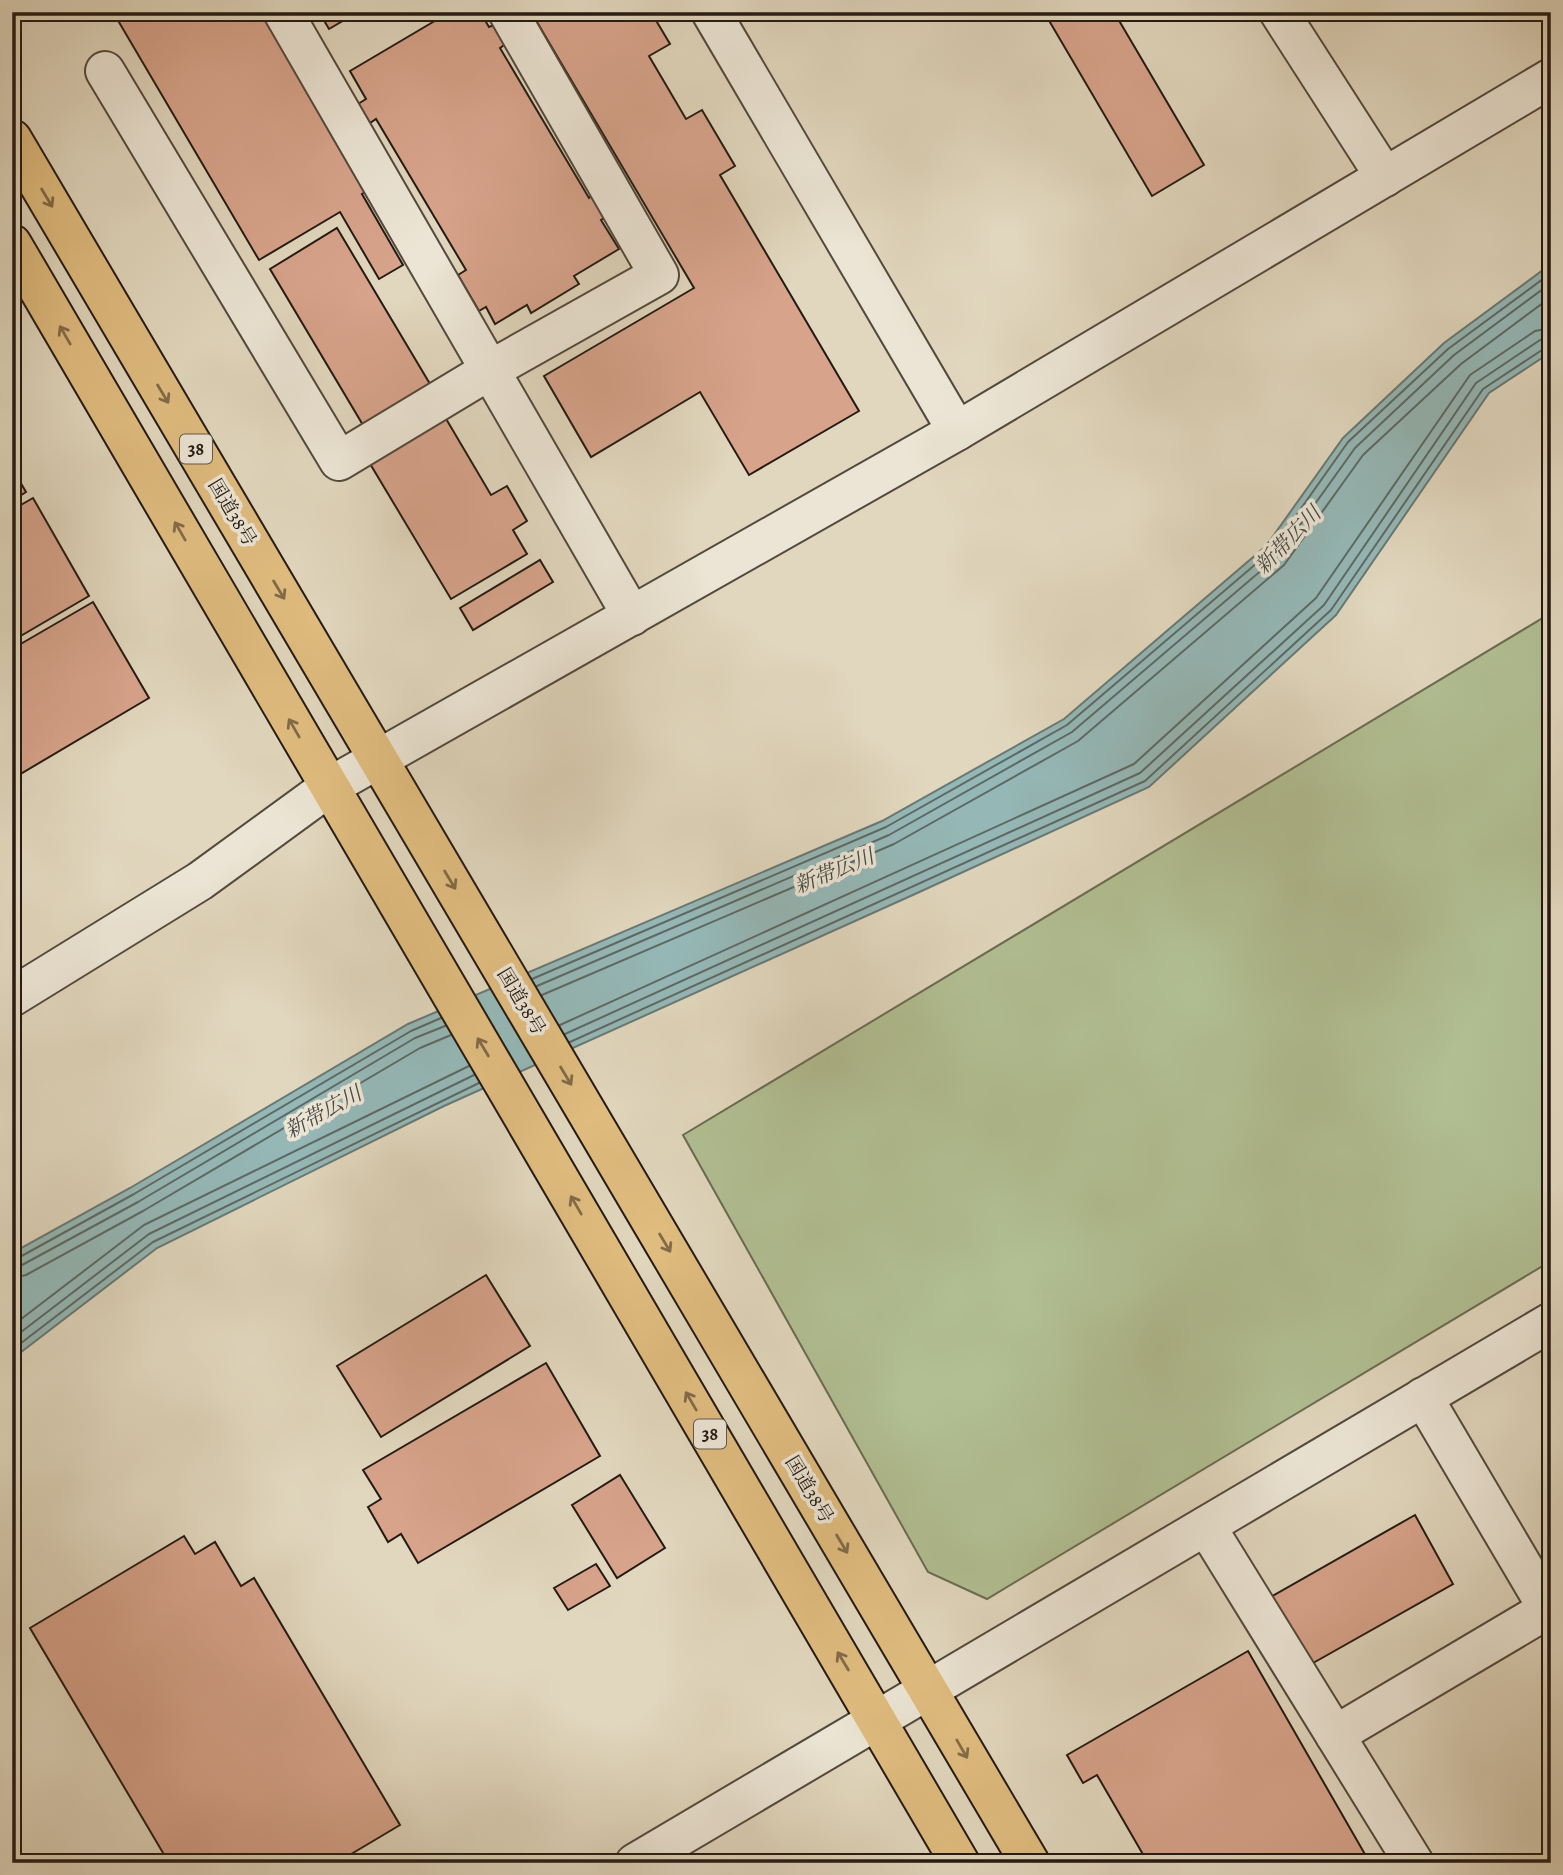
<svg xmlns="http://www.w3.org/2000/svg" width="1563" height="1875" viewBox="0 0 1563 1875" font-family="Alegreya,'Noto Serif JP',serif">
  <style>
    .green { fill: #b1bf93; stroke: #6a6c53; stroke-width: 2 }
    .water { fill: #95b8b7; stroke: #687975; stroke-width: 2 }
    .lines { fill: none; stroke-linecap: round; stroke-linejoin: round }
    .shore { stroke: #5c6965; stroke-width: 2 }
    .building { fill: #d7a38b; stroke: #241a13; stroke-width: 2 }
    .minor-casing { stroke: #53493e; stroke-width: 42 }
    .highway-casing { stroke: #241a13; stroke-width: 42 }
    .minor { stroke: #ece5d5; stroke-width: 38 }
    .highway { stroke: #e0bc7f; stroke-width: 38 }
    .oneway { stroke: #826b49 }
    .labels { text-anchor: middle; stroke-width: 7; stroke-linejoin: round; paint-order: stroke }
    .shield { fill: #ece5d5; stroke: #60574d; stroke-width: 2 }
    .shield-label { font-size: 18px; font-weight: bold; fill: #241a13 }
    .street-label { font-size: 19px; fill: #241a13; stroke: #ece5d5 }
    .water-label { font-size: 21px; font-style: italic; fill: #464944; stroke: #ece5d5 }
  </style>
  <rect width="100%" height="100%" fill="#e1d7be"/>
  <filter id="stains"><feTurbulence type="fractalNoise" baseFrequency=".00286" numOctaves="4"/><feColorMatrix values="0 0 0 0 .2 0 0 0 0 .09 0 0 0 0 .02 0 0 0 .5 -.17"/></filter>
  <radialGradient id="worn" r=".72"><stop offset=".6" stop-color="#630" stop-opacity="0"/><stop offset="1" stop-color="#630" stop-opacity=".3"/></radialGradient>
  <path class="green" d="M 1551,613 L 1551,1261 L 987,1599 L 928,1572 L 683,1135 Z"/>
  <path class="water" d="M 1551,264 L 1551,352 L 1489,393 L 1336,615 L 1149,787 L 915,894 L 444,1106 L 157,1248 L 12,1359 L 12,1253 L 130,1188 L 408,1024 L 882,821 L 1064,719 L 1266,546 L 1343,438 L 1444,343 Z"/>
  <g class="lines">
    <g class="shore">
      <path d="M 532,979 L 886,827 L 1067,725 L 1271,551 L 1348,442 L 1448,349 L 1551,273"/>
      <path d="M 537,986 L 889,835 L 1072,732 L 1277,557 L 1355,448 L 1454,355 L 1551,283"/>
      <path d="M 542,995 L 894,844 L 1078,741 L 1284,565 L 1363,455 L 1461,364 L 1551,297"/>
      <path d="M 560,1025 L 1134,764 L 1316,598 L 1470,375 L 1535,331 L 1551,328"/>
      <path d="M 565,1034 L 1140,773 L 1324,605 L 1476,383 L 1540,340 L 1551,338"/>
      <path d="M 570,1042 L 1145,781 L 1331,610 L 1483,389 L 1545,348 L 1551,347"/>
      <path d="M 12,1259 L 18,1258 L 134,1194 L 411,1031 L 441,1018"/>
      <path d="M 12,1267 L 22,1265 L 138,1202 L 415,1038 L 445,1026"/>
      <path d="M 12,1278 L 26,1275 L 143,1211 L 420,1048 L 451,1035"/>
      <path d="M 12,1326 L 144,1225 L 469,1066"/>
      <path d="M 12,1339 L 149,1234 L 474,1075"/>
      <path d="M 12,1350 L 153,1242 L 479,1083"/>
    </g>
  </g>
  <g class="building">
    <path d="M 113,12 L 265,12 L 370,189 L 362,194 L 403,265 L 379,279 L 340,212 L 259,260 Z"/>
    <path d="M 319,12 L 358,12 L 329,29 Z"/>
    <path d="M 450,12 L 480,12 L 489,27 L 496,24 L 507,43 L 500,48 L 589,198 L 594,194 L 607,216 L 601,220 L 619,249 L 574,276 L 579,284 L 531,313 L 527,305 L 495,324 L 486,307 L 479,311 L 458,275 L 466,270 L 376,119 L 370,123 L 358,104 L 366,99 L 350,71 Z"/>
    <path d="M 531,12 L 624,12 L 625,15 L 629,12 L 651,12 L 670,44 L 649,56 L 686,119 L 702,110 L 735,166 L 720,175 L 859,411 L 749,475 L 700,392 L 591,457 L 544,376 L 694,288 Z"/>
    <path d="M 1044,12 L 1114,12 L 1204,165 L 1152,196 Z"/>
    <path d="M 337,228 L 430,384 L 363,425 L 270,269 Z"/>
    <path d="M 445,417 L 491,495 L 507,486 L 527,521 L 513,530 L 527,554 L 451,599 L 369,462 Z"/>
    <path d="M 12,468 L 26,492 L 12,501 Z"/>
    <path d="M 33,498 L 89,596 L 12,641 L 12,510 Z"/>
    <path d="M 540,560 L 553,582 L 473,630 L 460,608 Z"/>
    <path d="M 93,602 L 149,698 L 12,779 L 12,649 Z"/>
    <path d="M 486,1275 L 530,1346 L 381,1437 L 337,1366 Z"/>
    <path d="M 546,1363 L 600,1456 L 418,1563 L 401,1534 L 388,1542 L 368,1507 L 381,1499 L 363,1470 Z"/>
    <path d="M 620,1475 L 665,1548 L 617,1578 L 572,1505 Z"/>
    <path d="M 1415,1515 L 1453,1584 L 1306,1667 L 1267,1599 Z"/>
    <path d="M 184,1536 L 195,1554 L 215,1542 L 241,1586 L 254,1578 L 400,1825 L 336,1863 L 169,1863 L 30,1628 Z"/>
    <path d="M 596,1564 L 610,1586 L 568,1610 L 554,1588 Z"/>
    <path d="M 1248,1651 L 1370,1863 L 1148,1863 L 1097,1775 L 1083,1783 L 1067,1755 Z"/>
  </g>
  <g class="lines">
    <g class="minor-casing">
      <g id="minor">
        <path d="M 283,12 L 632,616"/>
        <path d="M 711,12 L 957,431"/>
        <path d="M 1279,12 L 1385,177"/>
        <path d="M 105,71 L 339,461 L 490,370 L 659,275 L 508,12"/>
        <path d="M 12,997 L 200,881 L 329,787 L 957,431 L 1551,78"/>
        <path d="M 1206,1526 L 1414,1863"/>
        <path d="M 1335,1735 L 1548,1609 L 1423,1397"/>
        <path d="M 635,1863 L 1551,1322"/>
      </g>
    </g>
    <g class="highway-casing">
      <g id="highway">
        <path d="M 12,139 L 1030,1863"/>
        <path d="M 12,244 L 960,1863"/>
      </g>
    </g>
    <use href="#minor" class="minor"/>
    <use href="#highway" class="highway"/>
  </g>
  <defs><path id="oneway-shaft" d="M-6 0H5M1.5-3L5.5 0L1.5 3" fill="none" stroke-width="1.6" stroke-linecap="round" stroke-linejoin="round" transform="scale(1.75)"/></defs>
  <g class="oneway">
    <use href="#oneway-shaft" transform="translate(47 198) rotate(59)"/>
    <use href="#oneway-shaft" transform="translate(65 335) rotate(-120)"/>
    <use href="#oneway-shaft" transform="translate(163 394) rotate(59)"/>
    <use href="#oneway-shaft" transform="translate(180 531) rotate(-120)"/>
    <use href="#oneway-shaft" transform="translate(279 590) rotate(59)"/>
    <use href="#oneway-shaft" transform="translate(294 728) rotate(-120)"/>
    <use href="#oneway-shaft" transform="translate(450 880) rotate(59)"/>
    <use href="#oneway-shaft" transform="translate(483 1047) rotate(-121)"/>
    <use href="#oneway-shaft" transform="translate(566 1076) rotate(59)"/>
    <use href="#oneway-shaft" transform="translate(576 1205) rotate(-120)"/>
    <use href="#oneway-shaft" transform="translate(665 1243) rotate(59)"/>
    <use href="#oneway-shaft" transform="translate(691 1401) rotate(-120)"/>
    <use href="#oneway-shaft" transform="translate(842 1544) rotate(59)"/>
    <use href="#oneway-shaft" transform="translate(843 1661) rotate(-121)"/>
    <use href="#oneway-shaft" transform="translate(962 1749) rotate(60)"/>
  </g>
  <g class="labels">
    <g class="shield">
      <rect x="180" y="434.5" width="32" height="29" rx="5"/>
      <rect x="694" y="1419.5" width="32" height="29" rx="5"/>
    </g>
    <g class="shield-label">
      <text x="196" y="455">38</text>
      <text x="710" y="1440">38</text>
    </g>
    <g class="street-label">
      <text transform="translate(233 512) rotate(59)" y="7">国道38号</text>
      <text transform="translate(522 1001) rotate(59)" y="7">国道38号</text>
      <text transform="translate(810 1489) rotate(59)" y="7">国道38号</text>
    </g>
    <g class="water-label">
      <text transform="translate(1288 540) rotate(-46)" y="7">新帯広川</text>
      <text transform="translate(834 871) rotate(-22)" y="7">新帯広川</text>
      <text transform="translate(323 1112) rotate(-29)" y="7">新帯広川</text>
    </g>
  </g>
  <rect width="1563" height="1875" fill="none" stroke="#e1d7be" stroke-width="42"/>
  <rect x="14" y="14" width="1535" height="1847" fill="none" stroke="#241a13" stroke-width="3.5"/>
  <rect x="21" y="21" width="1521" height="1833" fill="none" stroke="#241a13" stroke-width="2"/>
  <rect width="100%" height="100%" filter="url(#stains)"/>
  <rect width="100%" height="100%" fill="url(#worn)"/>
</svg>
